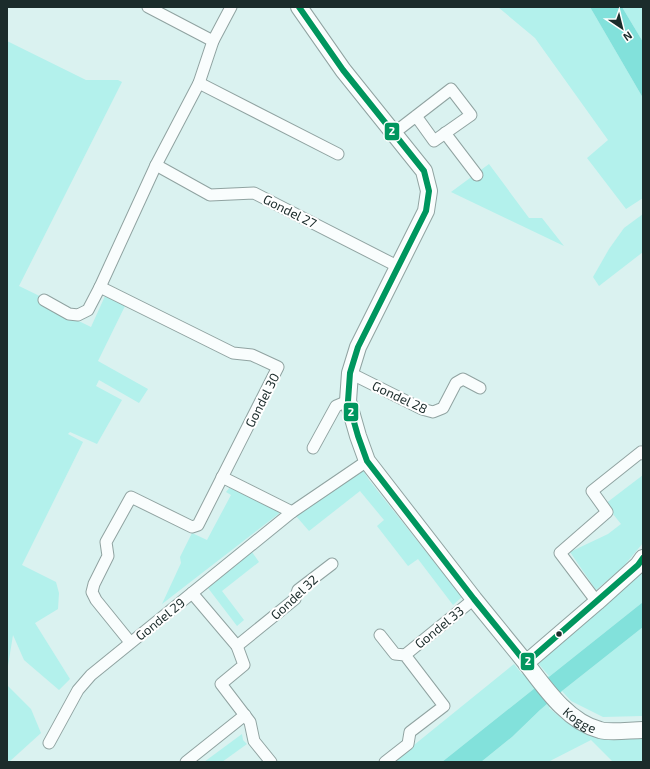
<svg xmlns="http://www.w3.org/2000/svg" width="650" height="769" viewBox="0 0 650 769" font-family="'Exo 2',sans-serif">
  <style>
    .green { fill: #b3f1ec }
    .water { fill: #82e1db }
    .lines { fill: none; stroke-linecap: round; stroke-linejoin: round }
    .street-casing { stroke: #90a3a1; stroke-width: 13 }
    .secondary-casing { stroke: #90a3a1; stroke-width: 18 }
    .street { stroke: #f9fdfd; stroke-width: 11 }
    .secondary { stroke: #f9fdfd; stroke-width: 16 }
    .bus-1-casing { stroke: #fff; stroke-width: 9 }
    .bus-1 { stroke: #00965e; stroke-width: 6 }
    .bus-dot { fill: #1b2c2b; stroke: #fff; stroke-width: 1.5 }
    .labels { text-anchor: middle; stroke-width: 4; stroke-linejoin: round; paint-order: stroke }
    .street-label { font-size: 13px; fill: #1b2c2b; stroke: #fff }
    .line-badge { stroke: #fff; stroke-width: 1.5 }
    .badge-label { font-size: 11px; text-anchor: middle; font-weight: bold; fill: #fff }
  </style>
  <rect width="100%" height="100%" fill="#daf2f0"/>
  <g class="green">
    <path d="M 498,7 L 590,7 L 643,98 L 643,198 L 626,209 L 587,158 L 608,140 L 535,38 Z"/>
    <path d="M 622,7 L 643,7 L 643,42 Z"/>
    <path d="M 7,41 L 86,80 L 118,80 L 122,82 L 19,286 L 54,303 L 52,308 L 91,327 L 105,296 L 125,306 L 98,361 L 148,389 L 139,403 L 99,380 L 96,386 L 122,400 L 97,444 L 70,432 L 68,434 L 83,442 L 22,565 L 56,582 L 59,593 L 58,609 L 35,623 L 70,679 L 59,690 L 24,660 L 13,635 L 7,672 Z"/>
    <path d="M 489,164 L 529,218 L 542,218 L 564,246 L 451,192 Z"/>
    <path d="M 643,214 L 643,252 L 599,286 L 593,277 L 609,249 L 624,228 Z"/>
    <path d="M 363,470 L 369,480 L 462,597 L 453,605 L 418,559 L 408,566 L 377,526 L 384,520 L 360,491 L 309,531 L 296,516 L 308,507 Z"/>
    <path d="M 643,475 L 643,543 L 622,568 L 596,590 L 570,552 L 608,534 L 621,524 L 605,504 Z"/>
    <path d="M 230,487 L 281,512 L 162,604 L 181,563 L 180,557 L 192,533 L 207,540 L 231,495 L 226,492 Z"/>
    <path d="M 252,552 L 259,562 L 222,591 L 244,620 L 237,626 L 208,588 Z"/>
    <path d="M 643,568 L 643,602 L 442,762 L 393,762 L 514,664 L 522,674 L 549,676 L 537,662 Z"/>
    <path d="M 643,627 L 643,716 L 603,717 L 571,701 L 562,691 L 549,708 L 566,722 L 602,735 L 643,735 L 643,762 L 613,762 L 591,740 L 548,762 L 481,762 L 512,737 L 540,710 L 562,691 Z"/>
    <path d="M 7,685 L 31,709 L 41,733 L 9,762 L 7,762 Z"/>
    <path d="M 242,734 L 243,740 L 247,744 L 222,762 L 204,762 Z"/>
  </g>
  <g class="water">
    <path d="M 590,7 L 622,7 L 643,42 L 643,98 Z"/>
    <path d="M 643,602 L 643,627 L 562,691 L 540,710 L 512,737 L 481,762 L 442,762 Z"/>
  </g>
  <g class="lines">
    <g class="street-casing">
      <g id="street">
        <path d="M 148,7 L 213,41"/>
        <path d="M 199,83 L 338,154"/>
        <path d="M 394,133 L 451,89 L 471,115 L 434,141 L 416,116"/>
        <path d="M 445,133 L 477,175"/>
        <path d="M 156,165 L 210,195 L 254,193 L 399,267"/>
        <path d="M 100,287 L 233,353 L 252,355 L 278,367 L 198,525 L 192,527 L 131,497 L 106,542 L 108,556 L 94,584 L 92,592 L 96,600 L 130,642"/>
        <path d="M 44,300 L 69,314 L 78,315 L 88,310 L 100,287 L 156,165 L 199,83 L 213,41 L 231,7"/>
        <path d="M 350,373 L 422,409 L 433,412 L 443,408 L 456,383 L 463,379 L 480,388"/>
        <path d="M 313,448 L 336,406 L 348,401"/>
        <path d="M 222,477 L 292,512"/>
        <path d="M 192,593 L 237,646 L 244,665 L 221,684 L 250,722 L 254,741 L 271,762"/>
        <path d="M 597,602 L 560,553 L 607,512 L 592,491 L 641,452 L 643,454"/>
        <path d="M 380,635 L 395,654 L 405,655 L 444,706 L 410,732 L 408,744 L 385,762"/>
        <path d="M 237,646 L 295,599 L 298,590 L 332,564"/>
        <path d="M 405,655 L 474,599"/>
        <path d="M 49,743 L 78,690 L 91,675 L 292,512 L 367,461"/>
        <path d="M 186,762 L 245,715"/>
      </g>
    </g>
    <g class="secondary-casing">
      <g id="secondary">
        <path d="M 299,7 L 343,70 L 424,171 L 429,191 L 426,211 L 358,347 L 350,373 L 348,401 L 358,436 L 367,461 L 474,599 L 526,663 L 597,602 L 638,565 L 643,558"/>
        <path id="s1" d="M 526,663 C 545,688 568,722 600,730 C 610,733 631,730 643,730"/>
      </g>
    </g>
    <use href="#street" class="street"/>
    <use href="#secondary" class="secondary"/>
    <g class="bus-1-casing">
      <path id="bus-1" d="M 299,7 L 343,70 L 424,171 L 429,191 L 426,211 L 358,347 L 350,373 L 348,401 L 358,436 L 367,461 L 474,599 L 526,663 L 638,565 L 643,558"/>
    </g>
    <use href="#bus-1" class="bus-1"/>
  </g>
  <circle class="bus-dot" cx="559" cy="634" r="3.5"/>
  <g class="labels">
    <g class="street-label">
      <text transform="translate(290 211) rotate(27)" y="5">Gondel 27</text>
      <text transform="translate(400 397) rotate(25)" y="5">Gondel 28</text>
      <text transform="translate(262 400) rotate(-63)" y="5">Gondel 30</text>
      <text transform="translate(294 597) rotate(-43)" y="5">Gondel 32</text>
      <text transform="translate(160 619) rotate(-39)" y="5">Gondel 29</text>
      <text transform="translate(439 627) rotate(-39)" y="5">Gondel 33</text>
      <text dy="5" stroke="none"><textPath href="#s1" startOffset="79">Kogge</textPath></text>
    </g>
  </g>
  <g class="line-badge">
    <rect x="384" y="122" width="16" height="19" rx="4" fill="#00965e"/>
    <rect x="343" y="402" width="16" height="20" rx="4" fill="#00965e"/>
    <rect x="520" y="652" width="15" height="19" rx="4" fill="#00965e"/>
  </g>
  <g class="badge-label">
    <text x="392" y="135">2</text>
    <text x="351" y="416">2</text>
    <text x="528" y="665">2</text>
  </g>
  <rect width="650" height="769" fill="none" stroke="#1b2c2b" stroke-width="16"/>
  <g transform="translate(622 28) rotate(145)" stroke="#ffffff" stroke-width="3" paint-order="stroke">
  <path d="M0-3L7 15L0 10L-7 15Z" fill="#1b2c2b"/>
  <text y="-6" font-size="11" font-weight="bold" text-anchor="middle" fill="#1b2c2b">N</text>
  </g>
</svg>
